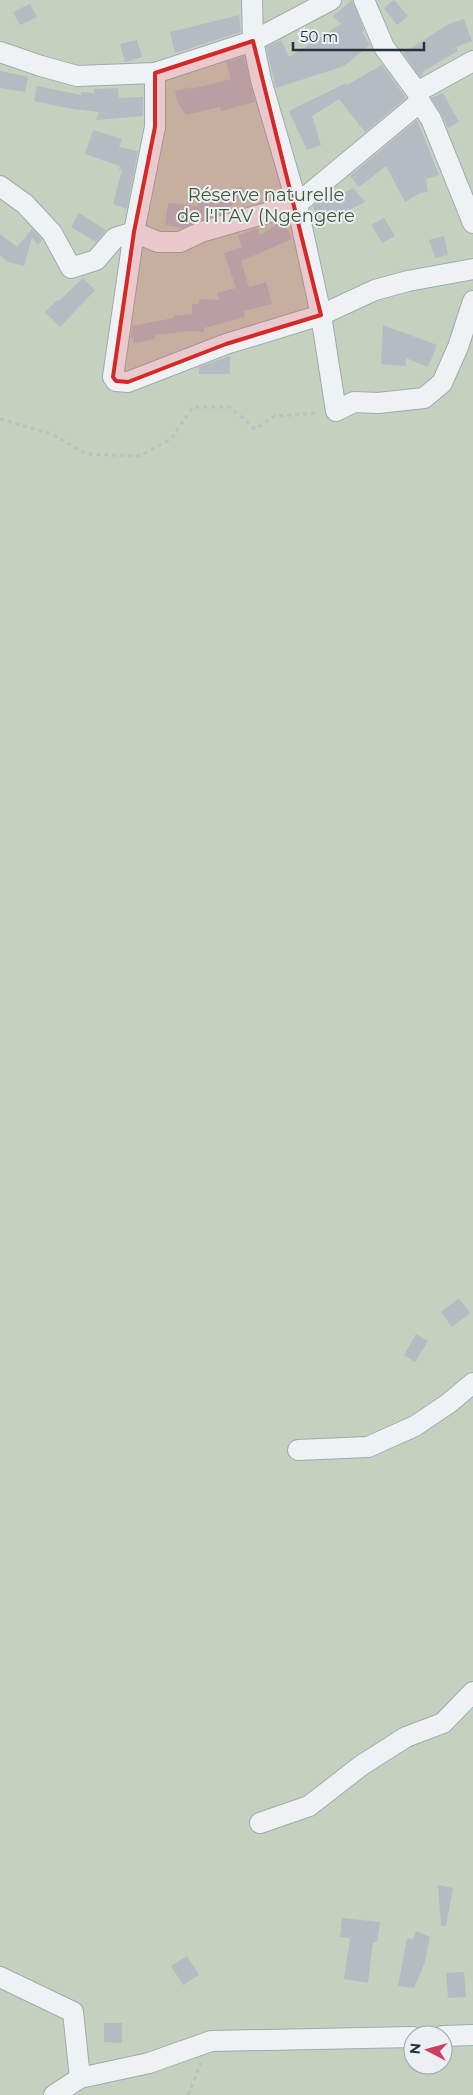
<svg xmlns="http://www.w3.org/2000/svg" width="473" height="2095" viewBox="0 0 473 2095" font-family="Montserrat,sans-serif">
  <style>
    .green { fill: #c4d1be; fill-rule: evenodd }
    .building { fill: #b4bbc3 }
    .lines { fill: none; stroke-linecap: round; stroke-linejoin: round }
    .minor-casing { stroke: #a2a9b1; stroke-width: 22 }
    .path { stroke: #bbc0c5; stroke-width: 3; stroke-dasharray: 4 4; stroke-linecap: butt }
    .minor { stroke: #eff2f5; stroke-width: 20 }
    .marked { fill: #d62828; fill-opacity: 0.2; stroke: #d62828; stroke-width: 4; stroke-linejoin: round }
    .labels { text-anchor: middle; stroke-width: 4; stroke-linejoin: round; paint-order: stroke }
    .park-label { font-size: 18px; fill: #3e5934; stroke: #ecf0f5 }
  </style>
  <rect width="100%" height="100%" fill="#dde2e7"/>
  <path class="green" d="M 0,0 L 473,0 L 473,2095 L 0,2095 ZM 413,2035 L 443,2035 L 443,2065 L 413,2065 Z"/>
  <g class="building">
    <path d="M 352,0 L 364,30 L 362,32 L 370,45 L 344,66 L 276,88 L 266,47 L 281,40 L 289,57 L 341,24 L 333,16 Z"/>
    <path d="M 394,0 L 408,16 L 397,25 L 384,8 Z"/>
    <path d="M 30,4 L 37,17 L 20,25 L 13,12 Z"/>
    <path d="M 239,15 L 241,32 L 175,53 L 170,32 Z"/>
    <path d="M 464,19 L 472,41 L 456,47 L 458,51 L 422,72 L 423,75 L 420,77 L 403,53 L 449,24 Z"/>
    <path d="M 137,40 L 142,57 L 125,62 L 120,44 Z"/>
    <path d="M 244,56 L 255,102 L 221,111 L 220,107 L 186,115 L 178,104 L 175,91 L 191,87 L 191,89 L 231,79 L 226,62 Z"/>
    <path d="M 382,65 L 406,98 L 365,132 L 339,99 L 312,116 L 321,145 L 307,150 L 289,111 L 346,83 L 347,85 Z"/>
    <path d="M 0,71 L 28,77 L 25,92 L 0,88 Z"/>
    <path d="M 37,86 L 81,95 L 81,92 L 94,93 L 94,89 L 118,88 L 119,98 L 143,97 L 143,116 L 96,120 L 99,112 L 72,109 L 34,101 Z"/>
    <path d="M 443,93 L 459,122 L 448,128 L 441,113 L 431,98 Z"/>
    <path d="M 417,120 L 439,175 L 426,179 L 428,192 L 420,193 L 405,202 L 386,166 L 359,187 L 350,176 Z"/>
    <path d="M 93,130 L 122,139 L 119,147 L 138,151 L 127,209 L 113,204 L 122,170 L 119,170 L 120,166 L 85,154 Z"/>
    <path d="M 241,186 L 244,189 L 227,212 L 198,221 L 183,228 L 165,225 L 168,203 L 198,206 L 196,197 L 212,193 L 215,206 Z"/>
    <path d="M 353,188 L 365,202 L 320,224 L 313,206 L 326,195 L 328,200 Z"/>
    <path d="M 79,213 L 106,230 L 96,242 L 71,227 Z"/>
    <path d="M 384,218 L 395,236 L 382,243 L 371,225 Z"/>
    <path d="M 283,221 L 292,239 L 241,261 L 249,287 L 266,282 L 272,304 L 244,311 L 245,317 L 204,328 L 204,332 L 191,331 L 155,335 L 155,339 L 134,343 L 133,338 L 131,338 L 132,326 L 174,318 L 174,316 L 192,314 L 192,304 L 199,304 L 199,299 L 219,300 L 217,293 L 236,288 L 224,253 L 242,247 L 238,236 L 257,228 L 260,235 Z"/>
    <path d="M 32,229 L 42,240 L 38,245 L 32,237 L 24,266 L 8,262 L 0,255 L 0,234 L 17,247 Z"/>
    <path d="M 444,236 L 448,255 L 435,258 L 429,240 Z"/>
    <path d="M 83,278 L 95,290 L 60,327 L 45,312 L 57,300 L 59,301 Z"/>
    <path d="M 383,325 L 437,345 L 428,367 L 406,358 L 406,366 L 381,364 Z"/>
    <path d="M 230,356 L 230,374 L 199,374 L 199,367 Z"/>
    <path d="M 459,1298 L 470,1313 L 452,1327 L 441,1312 Z"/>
    <path d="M 416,1334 L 428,1341 L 415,1362 L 404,1355 Z"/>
    <path d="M 438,1885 L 453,1888 L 446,1926 L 441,1926 Z"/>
    <path d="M 342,1918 L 380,1922 L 377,1942 L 373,1942 L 368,1983 L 344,1979 L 350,1938 L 340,1937 Z"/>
    <path d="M 416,1931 L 430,1937 L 425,1962 L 414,1988 L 398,1986 L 407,1938 L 413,1939 Z"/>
    <path d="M 187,1956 L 199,1975 L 183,1985 L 171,1966 Z"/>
    <path d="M 464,1972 L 466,1997 L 448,1998 L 446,1973 Z"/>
    <path d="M 104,2023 L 122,2023 L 122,2043 L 104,2042 Z"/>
  </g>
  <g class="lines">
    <g class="minor-casing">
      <g id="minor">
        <path d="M 252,0 L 253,41 L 261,80 L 297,204 L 321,315 L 336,411 L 354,402 L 378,403 L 424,398 L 442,383 L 458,347 L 473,301"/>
        <path d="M 364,0 L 384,47 L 417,92 L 420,102 L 431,119 L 473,223"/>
        <path d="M 0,52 L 41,66 L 77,76 L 155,73 L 253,41 L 331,0"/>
        <path d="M 155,73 L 155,127 L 134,232 L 113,377 L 116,381 L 128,382 L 226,344 L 321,315 L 375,290 L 408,281 L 473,269"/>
        <path d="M 417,92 L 473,61"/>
        <path d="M 0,186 L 25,204 L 52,233 L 71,268 L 96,260 L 115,238 L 134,232 L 158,242 L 180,242 L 201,232 L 297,204 L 420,102"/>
        <path d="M 298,1450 L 368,1447 L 415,1426 L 449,1403 L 473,1383"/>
        <path d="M 260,1823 L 309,1806 L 362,1765 L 406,1737 L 443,1723 L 473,1692"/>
        <path d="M 0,1977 L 73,2012 L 80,2078"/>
        <path d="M 443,2036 L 473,2035"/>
        <path d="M 54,2095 L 80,2078 L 149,2063 L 211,2041 L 413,2037"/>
      </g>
    </g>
    <g class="path">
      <path d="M 0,419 L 52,434 L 86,454 L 139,456 L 171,439 L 193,407 L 230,407 L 255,429 L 275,416 L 319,413"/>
      <path d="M 188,2095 L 201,2063"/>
    </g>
    <use href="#minor" class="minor"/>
  </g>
  <path class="marked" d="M 253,41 L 321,315 L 226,344 L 128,382 L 116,381 L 113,377 L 134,232 L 155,127 L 155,73 Z"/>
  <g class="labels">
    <g class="park-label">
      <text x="266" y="201">Réserve naturelle<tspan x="266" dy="21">de l'ITAV (Ngengere</tspan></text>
    </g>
  </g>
  <g transform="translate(428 2050) rotate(276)"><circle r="24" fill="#ecf0f5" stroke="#9da4ab"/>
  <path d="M0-4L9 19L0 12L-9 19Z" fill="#ce4062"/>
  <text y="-8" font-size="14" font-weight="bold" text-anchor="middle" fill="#26313d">N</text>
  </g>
  <path d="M293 42v8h131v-8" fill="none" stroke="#26313d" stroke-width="2.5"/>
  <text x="300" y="42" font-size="15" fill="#26313d" stroke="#ecf0f5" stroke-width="4" paint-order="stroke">50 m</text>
</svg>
